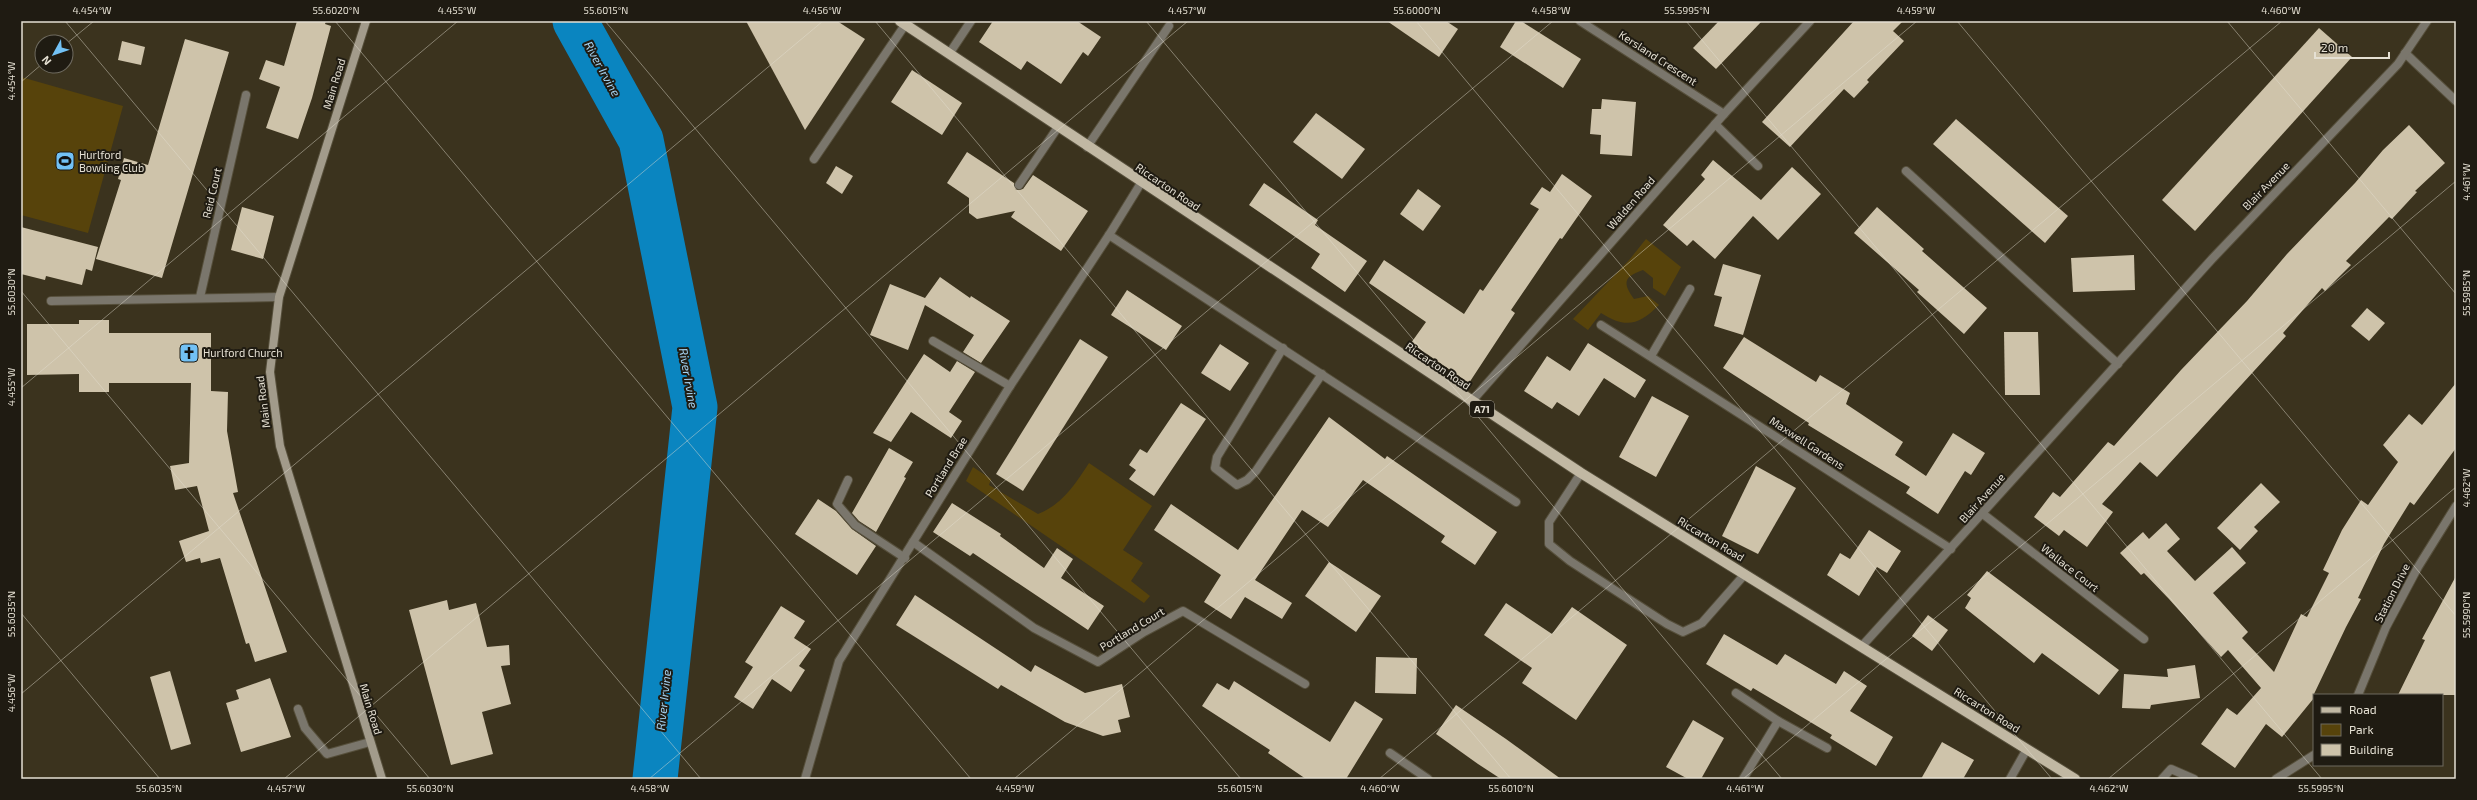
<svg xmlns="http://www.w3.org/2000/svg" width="2477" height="800" viewBox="0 0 2477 800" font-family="'Exo 2',sans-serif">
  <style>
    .green { fill: #57430b }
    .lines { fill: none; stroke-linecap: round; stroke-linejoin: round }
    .river { stroke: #0a85c0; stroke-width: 45 }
    .building { fill: #cec3aa }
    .lane-casing { stroke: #564f3b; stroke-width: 10 }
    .street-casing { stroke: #564f3b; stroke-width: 10 }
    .secondary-casing { stroke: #564f3b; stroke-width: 10 }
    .primary-casing { stroke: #564f3b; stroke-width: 12 }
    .lane { stroke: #7a766c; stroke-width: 8 }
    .street { stroke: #7a766c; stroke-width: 8 }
    .secondary { stroke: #a29b8b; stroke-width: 8 }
    .primary { stroke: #c1b8a3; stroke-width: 10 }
    .ticks { fill: none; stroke: #e5e0d3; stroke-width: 1; stroke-opacity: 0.45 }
    .labels { text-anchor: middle; stroke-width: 4; stroke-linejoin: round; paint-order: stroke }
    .shield { fill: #1f1b12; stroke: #aaa599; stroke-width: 1 }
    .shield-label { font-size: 10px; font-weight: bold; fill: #e5e0d3 }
    .street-label { font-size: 11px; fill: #e5e0d3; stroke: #1f1b12 }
    .poi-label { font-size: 11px; fill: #e5e0d3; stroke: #1f1b12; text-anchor: start }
    .water-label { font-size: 12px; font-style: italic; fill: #a6d3f2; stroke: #1f1b12 }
    .neatline { fill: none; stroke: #e5e0d3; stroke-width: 1.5 }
    .ticks-label { font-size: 10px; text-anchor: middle; fill: #e5e0d3 }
  </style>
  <rect width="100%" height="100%" fill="#3b331e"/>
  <g class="green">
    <path d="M 21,77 L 123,106 L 88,233 L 21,215 Z"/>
    <path d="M 1646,239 L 1681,267 L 1665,296 L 1653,288 L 1653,278 L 1643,270 C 1624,277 1622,282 1634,299 L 1648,296 L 1659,305 C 1639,325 1626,329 1601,313 L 1588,330 L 1573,319 L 1630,259 Z"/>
    <path d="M 1089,463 L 1152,506 L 1123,550 L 1143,563 L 1131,581 L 1150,596 L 1144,603 L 966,481 L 973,467 L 991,479 L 989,485 L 1038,514 C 1063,504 1075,484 1089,463 Z"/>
  </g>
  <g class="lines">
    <path class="river" d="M 575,21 L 641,140 L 695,407 L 655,779"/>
  </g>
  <g class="building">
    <path d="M 297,21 L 326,21 L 325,24 L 331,26 L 312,98 L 298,139 L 266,128 L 280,87 L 259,79 L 266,60 L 284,66 Z"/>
    <path d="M 746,21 L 837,21 L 865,39 L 805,130 Z"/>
    <path d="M 993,21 L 1077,21 L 1101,37 L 1088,56 L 1083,52 L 1061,84 L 1027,61 L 1021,70 L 979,42 Z"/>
    <path d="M 1387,21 L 1446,21 L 1458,29 L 1439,57 Z"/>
    <path d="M 1516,21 L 1521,21 L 1581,59 L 1563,88 L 1500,47 Z"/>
    <path d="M 1719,21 L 1762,21 L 1716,69 L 1693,48 Z"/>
    <path d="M 1854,21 L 1903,21 L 1893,31 L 1904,41 L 1867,80 L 1869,82 L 1854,98 L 1844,89 L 1790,147 L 1762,122 Z"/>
    <path d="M 2319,28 L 2352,57 L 2195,231 L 2162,200 Z"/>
    <path d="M 185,39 L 229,52 L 162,278 L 96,259 L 121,180 L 118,179 L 124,158 L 148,165 Z"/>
    <path d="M 122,41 L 145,47 L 141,65 L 118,60 Z"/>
    <path d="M 912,70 L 962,103 L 942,135 L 891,102 Z"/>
    <path d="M 1602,99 L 1636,102 L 1632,156 L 1600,154 L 1601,135 L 1590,134 L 1592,109 L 1601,109 Z"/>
    <path d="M 1316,113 L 1365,149 L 1342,179 L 1293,142 Z"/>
    <path d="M 1956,119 L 2068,216 L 2045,243 L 1933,144 Z"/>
    <path d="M 2409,125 L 2445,163 L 2415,191 L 2417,192 L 2392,219 L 2389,217 L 2346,261 L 2351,265 L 2325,291 L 2322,288 L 2283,333 L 2286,336 L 2157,477 L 2140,462 L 2102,504 L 2113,512 L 2087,547 L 2064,530 L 2059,536 L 2034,517 L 2053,492 L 2060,497 L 2108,442 L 2114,446 L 2181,370 L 2247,301 L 2287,254 L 2355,183 L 2383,150 Z"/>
    <path d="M 967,152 L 1014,183 L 1016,190 L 1023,189 L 1033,175 L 1088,211 L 1061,251 L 1011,217 L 1015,211 L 977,219 L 969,213 L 969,198 L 947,183 Z"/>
    <path d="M 1713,160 L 1761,200 L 1792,167 L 1821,194 L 1778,240 L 1753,216 L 1715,259 L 1693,240 L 1687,246 L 1663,225 L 1705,179 L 1701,175 Z"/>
    <path d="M 836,166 L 853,176 L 842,194 L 826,183 Z"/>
    <path d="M 1562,174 L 1592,196 L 1562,239 L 1560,238 L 1511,310 L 1515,313 L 1469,383 L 1411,343 L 1426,322 L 1369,283 L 1384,260 L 1464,314 L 1480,289 L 1483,291 L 1539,209 L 1530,204 L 1542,187 L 1550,192 Z"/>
    <path d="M 1264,183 L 1318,220 L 1315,225 L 1367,261 L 1345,292 L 1311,268 L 1320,254 L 1249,205 Z"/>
    <path d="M 1418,189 L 1441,206 L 1423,231 L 1400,214 Z"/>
    <path d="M 242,207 L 274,216 L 263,259 L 231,250 Z"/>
    <path d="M 1877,207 L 1924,249 L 1922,251 L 1987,308 L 1964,334 L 1917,292 L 1919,290 L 1854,233 Z"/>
    <path d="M 21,227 L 98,247 L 92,271 L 86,269 L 82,285 L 46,276 L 45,280 L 21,274 Z"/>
    <path d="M 2134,255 L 2135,290 L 2073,292 L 2071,258 Z"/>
    <path d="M 1723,264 L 1761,275 L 1743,335 L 1714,326 L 1722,297 L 1714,295 Z"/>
    <path d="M 940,277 L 970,298 L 971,296 L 1010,321 L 981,363 L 963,352 L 974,335 L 925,305 L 908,350 L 870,335 L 890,284 L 925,298 Z"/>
    <path d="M 1127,290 L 1182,326 L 1166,350 L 1111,315 Z"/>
    <path d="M 2367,308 L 2385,323 L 2369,341 L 2351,326 Z"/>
    <path d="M 79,320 L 109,320 L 109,333 L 211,333 L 211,391 L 228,392 L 227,431 L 238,492 L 233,493 L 287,652 L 255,662 L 249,643 L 246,644 L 220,558 L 201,563 L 200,558 L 186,562 L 179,541 L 209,531 L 197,486 L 175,490 L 170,466 L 189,463 L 191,383 L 109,383 L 109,392 L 79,392 L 79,374 L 27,375 L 27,324 L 79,324 Z"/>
    <path d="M 2004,332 L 2038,332 L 2040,395 L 2005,395 Z"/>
    <path d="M 1744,337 L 1816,382 L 1820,375 L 1850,393 L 1846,404 L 1903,442 L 1895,455 L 1926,476 L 1953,433 L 1985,453 L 1971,475 L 1965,471 L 1938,514 L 1906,493 L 1910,487 L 1808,425 L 1809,423 L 1723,368 Z"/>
    <path d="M 1080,339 L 1108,357 L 1023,491 L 996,474 Z"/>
    <path d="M 1588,343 L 1646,380 L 1635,398 L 1604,378 L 1579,416 L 1557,402 L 1552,409 L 1524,391 L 1547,356 L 1570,371 Z"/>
    <path d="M 1220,344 L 1249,363 L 1230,391 L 1201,373 Z"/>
    <path d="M 924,354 L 950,372 L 957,361 L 975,372 L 949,412 L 962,421 L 951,438 L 911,412 L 891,442 L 873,433 Z"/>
    <path d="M 2456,383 L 2456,448 L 2414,505 L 2410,502 L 2384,544 L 2358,598 L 2361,599 L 2346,627 L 2314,694 L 2314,698 L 2282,737 L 2266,724 L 2235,768 L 2201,744 L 2227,708 L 2237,715 L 2261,688 L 2228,650 L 2221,657 L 2169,599 L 2144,573 L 2141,575 L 2120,553 L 2143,532 L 2149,539 L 2166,523 L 2180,539 L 2167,551 L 2195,581 L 2232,547 L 2246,563 L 2213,593 L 2248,632 L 2242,638 L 2274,672 L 2301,614 L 2307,617 L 2329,573 L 2323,570 L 2342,530 L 2361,500 L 2368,505 L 2398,462 L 2383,445 L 2409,414 L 2422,425 Z"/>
    <path d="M 1652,396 L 1689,416 L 1656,477 L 1619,457 Z"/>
    <path d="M 1181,403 L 1206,419 L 1154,496 L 1129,479 L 1136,470 L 1129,465 L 1140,449 L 1147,453 Z"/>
    <path d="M 1329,417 L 1385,459 L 1387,456 L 1497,532 L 1475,565 L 1441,542 L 1445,536 L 1363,480 L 1328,527 L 1302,510 L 1255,580 L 1292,603 L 1282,619 L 1245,597 L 1231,619 L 1204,602 L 1221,575 L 1154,530 L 1171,504 L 1238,550 Z"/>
    <path d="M 889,448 L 913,462 L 904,477 L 906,478 L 876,532 L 859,521 L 852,513 Z"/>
    <path d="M 1756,466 L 1796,488 L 1758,554 L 1722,536 Z"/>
    <path d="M 2261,483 L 2280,502 L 2254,527 L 2258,531 L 2240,550 L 2217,528 Z"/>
    <path d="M 818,499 L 836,511 L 852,529 L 876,546 L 857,575 L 795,534 Z"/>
    <path d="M 952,503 L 1001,534 L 1000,536 L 1044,568 L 1057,548 L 1073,559 L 1061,578 L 1104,606 L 1088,630 L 973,553 L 970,556 L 933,532 Z"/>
    <path d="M 1869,530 L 1901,551 L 1887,573 L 1877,567 L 1859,596 L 1827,575 L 1840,553 L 1850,559 Z"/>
    <path d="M 1329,562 L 1381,596 L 1356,632 L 1305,596 Z"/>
    <path d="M 1987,571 L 2119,670 L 2099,695 L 2042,653 L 2034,663 L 1965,608 L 1971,598 L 1967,595 Z"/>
    <path d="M 2456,576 L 2456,695 L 2398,695 L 2425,640 L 2422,639 Z"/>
    <path d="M 915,595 L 1031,672 L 1035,665 L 1085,693 L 1122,684 L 1130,717 L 1118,720 L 1121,732 L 1103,736 L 1065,722 L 1001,685 L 998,689 L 896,625 Z"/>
    <path d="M 447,600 L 449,610 L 476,603 L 487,647 L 509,645 L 510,665 L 501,666 L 511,704 L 482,712 L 493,754 L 451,765 L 409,610 Z"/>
    <path d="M 1506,603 L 1552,634 L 1572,607 L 1627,645 L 1576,720 L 1522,683 L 1532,668 L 1484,635 Z"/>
    <path d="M 781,606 L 805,621 L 794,638 L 811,649 L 799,666 L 805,670 L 791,692 L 772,679 L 753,709 L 734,697 L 753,667 L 745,662 Z"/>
    <path d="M 1928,615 L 1948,630 L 1932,651 L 1912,636 Z"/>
    <path d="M 1724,634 L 1777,665 L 1785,654 L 1836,684 L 1844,671 L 1867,686 L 1850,711 L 1893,737 L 1876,766 L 1830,738 L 1832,735 L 1753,688 L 1751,691 L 1706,664 Z"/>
    <path d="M 1376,657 L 1417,658 L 1416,694 L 1375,693 Z"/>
    <path d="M 2195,665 L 2200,698 L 2151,705 L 2150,709 L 2122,708 L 2124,674 L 2168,677 L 2167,669 Z"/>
    <path d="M 170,671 L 191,744 L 171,750 L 150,677 Z"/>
    <path d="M 270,678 L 291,737 L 241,752 L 226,703 L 239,699 L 236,690 Z"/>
    <path d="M 1234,681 L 1330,742 L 1355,701 L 1383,719 L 1346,779 L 1306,779 L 1268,753 L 1270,750 L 1202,706 L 1217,683 L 1229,690 Z"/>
    <path d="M 1456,705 L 1506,739 L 1561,779 L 1501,779 L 1478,764 L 1436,734 Z"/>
    <path d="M 1693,720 L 1724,738 L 1701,779 L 1688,779 L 1666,767 Z"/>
    <path d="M 1942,742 L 1974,760 L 1963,779 L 1921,779 Z"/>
  </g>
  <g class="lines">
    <g class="lane-casing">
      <g id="lane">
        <path d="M 2405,53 L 2456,101"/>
        <path d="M 1715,124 L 1758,166"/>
        <path d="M 1087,147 L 1169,26"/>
        <path d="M 814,159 L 905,25"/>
        <path d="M 1019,185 L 1058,127"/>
        <path d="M 933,341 L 1010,386"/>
        <path d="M 1581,473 L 1549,522 L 1549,544 L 1570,561 L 1667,624 L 1683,632 L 1702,623 L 1745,574"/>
        <path d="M 848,480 L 837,504 L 855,525 L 905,558"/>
        <path d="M 298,709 L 305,728 L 327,754 L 370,742"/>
      </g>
    </g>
    <g class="street-casing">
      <g id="street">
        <path d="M 1580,21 L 1724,114"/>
        <path d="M 949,54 L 971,21"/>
        <path d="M 1906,171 L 2118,364"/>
        <path d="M 1109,235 L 1516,502"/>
        <path d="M 200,297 L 246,95"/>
        <path d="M 51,301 L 279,297"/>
        <path d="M 1601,325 L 1951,549"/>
        <path d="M 1283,348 L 1217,457 L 1215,468 L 1237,485 L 1247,480 L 1256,471 L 1322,374"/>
        <path d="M 1651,356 L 1690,289"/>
        <path d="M 1471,402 L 1724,114 L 1810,21"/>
        <path d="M 1983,514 L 2144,639"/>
        <path d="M 913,542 L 1034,628 L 1098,662 L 1144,632 L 1183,611 L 1305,684"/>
        <path d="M 1862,646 L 2212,259 L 2398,64 L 2427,21"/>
        <path d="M 1736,693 L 1778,721 L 1827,748"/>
        <path d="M 2358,695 L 2386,627 L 2418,567 L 2456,506"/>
        <path d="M 1390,753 L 1428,779"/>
        <path d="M 805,779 L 839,661 L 1010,386 L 1109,235 L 1141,183"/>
        <path d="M 1743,779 L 1778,721"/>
        <path d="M 2010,779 L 2027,749"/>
        <path d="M 2162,779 L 2171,769 L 2194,779"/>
        <path d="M 2276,779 L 2314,755"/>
      </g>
    </g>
    <g class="secondary-casing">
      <path id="secondary" d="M 366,21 L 279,297 L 270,372 L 280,446 L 382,779"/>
    </g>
    <g class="primary-casing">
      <path id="primary" d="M 900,21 L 1581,473 L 2075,779"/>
    </g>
    <use href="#lane" class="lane"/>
    <use href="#street" class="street"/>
    <use href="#secondary" class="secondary"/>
    <use href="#primary" class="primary"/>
  </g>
  <path class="ticks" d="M 65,21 L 701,779M 335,21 L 971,779M 605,21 L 1241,779M 875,21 L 1511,779M 1146,21 L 1782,779M 1416,21 L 2052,779M 1686,21 L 2322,779M 1957,21 L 2456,616M 2227,21 L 2456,294M 66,44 L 94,21M 21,82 L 42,64M 21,291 L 430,779M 21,388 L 458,21M 21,613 L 160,779M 21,694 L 823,21M 284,779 L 1188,21M 649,779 L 1553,21M 1014,779 L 1917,21M 1379,779 L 2282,21M 1743,779 L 2456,181M 2108,779 L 2456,487"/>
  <defs>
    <g id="stadium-square" transform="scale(1)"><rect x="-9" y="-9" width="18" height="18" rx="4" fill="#72c1f5" stroke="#1f1b12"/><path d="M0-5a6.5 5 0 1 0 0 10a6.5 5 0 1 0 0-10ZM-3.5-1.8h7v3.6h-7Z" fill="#111"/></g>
    <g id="church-square" transform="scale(1)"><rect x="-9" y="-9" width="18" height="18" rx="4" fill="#72c1f5" stroke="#1f1b12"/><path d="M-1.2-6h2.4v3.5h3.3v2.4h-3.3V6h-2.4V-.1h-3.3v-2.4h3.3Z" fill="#111"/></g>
  </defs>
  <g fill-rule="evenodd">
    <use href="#stadium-square" x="65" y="161"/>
    <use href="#church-square" x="189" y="353"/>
  </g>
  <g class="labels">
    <rect class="shield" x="1470" y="401" width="24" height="16" rx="3"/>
    <g class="shield-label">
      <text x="1482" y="413">A71</text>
    </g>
    <g class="street-label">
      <text transform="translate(1658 58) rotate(33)" y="4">Kersland Crescent</text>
      <text transform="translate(334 84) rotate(-73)" y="4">Main Road</text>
      <text transform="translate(2266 186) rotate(-46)" y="4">Blair Avenue</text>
      <text transform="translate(1168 187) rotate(34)" y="4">Riccarton Road</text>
      <text transform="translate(212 193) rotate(-77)" y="4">Reid Court</text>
      <text transform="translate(1631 203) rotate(-49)" y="4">Walden Road</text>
      <text transform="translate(1438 366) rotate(34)" y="4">Riccarton Road</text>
      <text transform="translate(263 402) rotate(-97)" y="4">Main Road</text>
      <text transform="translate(1807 443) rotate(33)" y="4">Maxwell Gardens</text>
      <text transform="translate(946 467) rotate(-58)" y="4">Portland Brae</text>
      <text transform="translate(1982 498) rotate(-48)" y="4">Blair Avenue</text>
      <text transform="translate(1711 539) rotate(31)" y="4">Riccarton Road</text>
      <text transform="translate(2070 568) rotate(38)" y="4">Wallace Court</text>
      <text transform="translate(2392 593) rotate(-63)" y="4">Station Drive</text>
      <text transform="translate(1132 629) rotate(-31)" y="4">Portland Court</text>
      <text transform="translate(371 709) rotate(73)" y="4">Main Road</text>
      <text transform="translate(1987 710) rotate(32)" y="4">Riccarton Road</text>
    </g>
    <g class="poi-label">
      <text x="79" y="159">Hurlford<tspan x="79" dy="13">Bowling Club</tspan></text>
      <text x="203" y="357">Hurlford Church</text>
    </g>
    <g class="water-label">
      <text transform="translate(602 69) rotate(61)" y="4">River Irvine</text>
      <text transform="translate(688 378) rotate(80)" y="4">River Irvine</text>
      <text transform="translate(664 700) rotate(-84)" y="4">River Irvine</text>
    </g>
  </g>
  <rect width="2477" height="800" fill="none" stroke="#1f1b12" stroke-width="44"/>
  <rect x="2313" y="694" width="130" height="72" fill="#1f1b12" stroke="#6e6a5f"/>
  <rect x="2321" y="707" width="20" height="6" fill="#c1b8a3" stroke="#6e6a5f"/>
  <text x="2349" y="714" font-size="12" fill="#e5e0d3">Road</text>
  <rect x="2321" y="724" width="20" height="12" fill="#57430b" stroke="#6e6a5f"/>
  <text x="2349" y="734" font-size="12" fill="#e5e0d3">Park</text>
  <rect x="2321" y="744" width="20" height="12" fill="#cec3aa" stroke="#6e6a5f"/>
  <text x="2349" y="754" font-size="12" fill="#e5e0d3">Building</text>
  <g transform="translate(54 54) rotate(230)"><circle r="19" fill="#1f1b12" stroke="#6e6a5f"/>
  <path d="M0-3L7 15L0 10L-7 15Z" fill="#72c1f5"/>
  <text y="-6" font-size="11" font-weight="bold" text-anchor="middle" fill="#e5e0d3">N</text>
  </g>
  <path d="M2315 52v6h74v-6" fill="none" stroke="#e5e0d3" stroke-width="2"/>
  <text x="2321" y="52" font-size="12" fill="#e5e0d3" stroke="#1f1b12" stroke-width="3" paint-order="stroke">20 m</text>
  <rect x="22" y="22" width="2433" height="756" class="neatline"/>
  <g class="ticks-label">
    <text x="92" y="14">4.454°W</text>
    <text x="336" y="14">55.6020°N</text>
    <text x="457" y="14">4.455°W</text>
    <text x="606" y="14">55.6015°N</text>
    <text x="822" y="14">4.456°W</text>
    <text x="1187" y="14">4.457°W</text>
    <text x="1417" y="14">55.6000°N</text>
    <text x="1551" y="14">4.458°W</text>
    <text x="1687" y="14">55.5995°N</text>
    <text x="1916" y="14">4.459°W</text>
    <text x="2281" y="14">4.460°W</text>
    <text transform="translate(11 81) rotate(-90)" y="4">4.454°W</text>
    <text transform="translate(2466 182) rotate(-90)" y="4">4.461°W</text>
    <text transform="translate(11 292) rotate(-90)" y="4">55.6030°N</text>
    <text transform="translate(2466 293) rotate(-90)" y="4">55.5985°N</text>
    <text transform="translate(11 387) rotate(-90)" y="4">4.455°W</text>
    <text transform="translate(2466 488) rotate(-90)" y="4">4.462°W</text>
    <text transform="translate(11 614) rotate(-90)" y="4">55.6035°N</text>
    <text transform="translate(2466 615) rotate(-90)" y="4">55.5990°N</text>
    <text transform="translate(11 693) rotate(-90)" y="4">4.456°W</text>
    <text x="159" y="792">55.6035°N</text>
    <text x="286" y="792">4.457°W</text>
    <text x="430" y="792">55.6030°N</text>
    <text x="650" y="792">4.458°W</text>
    <text x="1015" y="792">4.459°W</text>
    <text x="1240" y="792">55.6015°N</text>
    <text x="1380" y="792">4.460°W</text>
    <text x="1511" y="792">55.6010°N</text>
    <text x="1745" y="792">4.461°W</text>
    <text x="2109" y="792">4.462°W</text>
    <text x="2321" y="792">55.5995°N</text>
  </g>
</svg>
